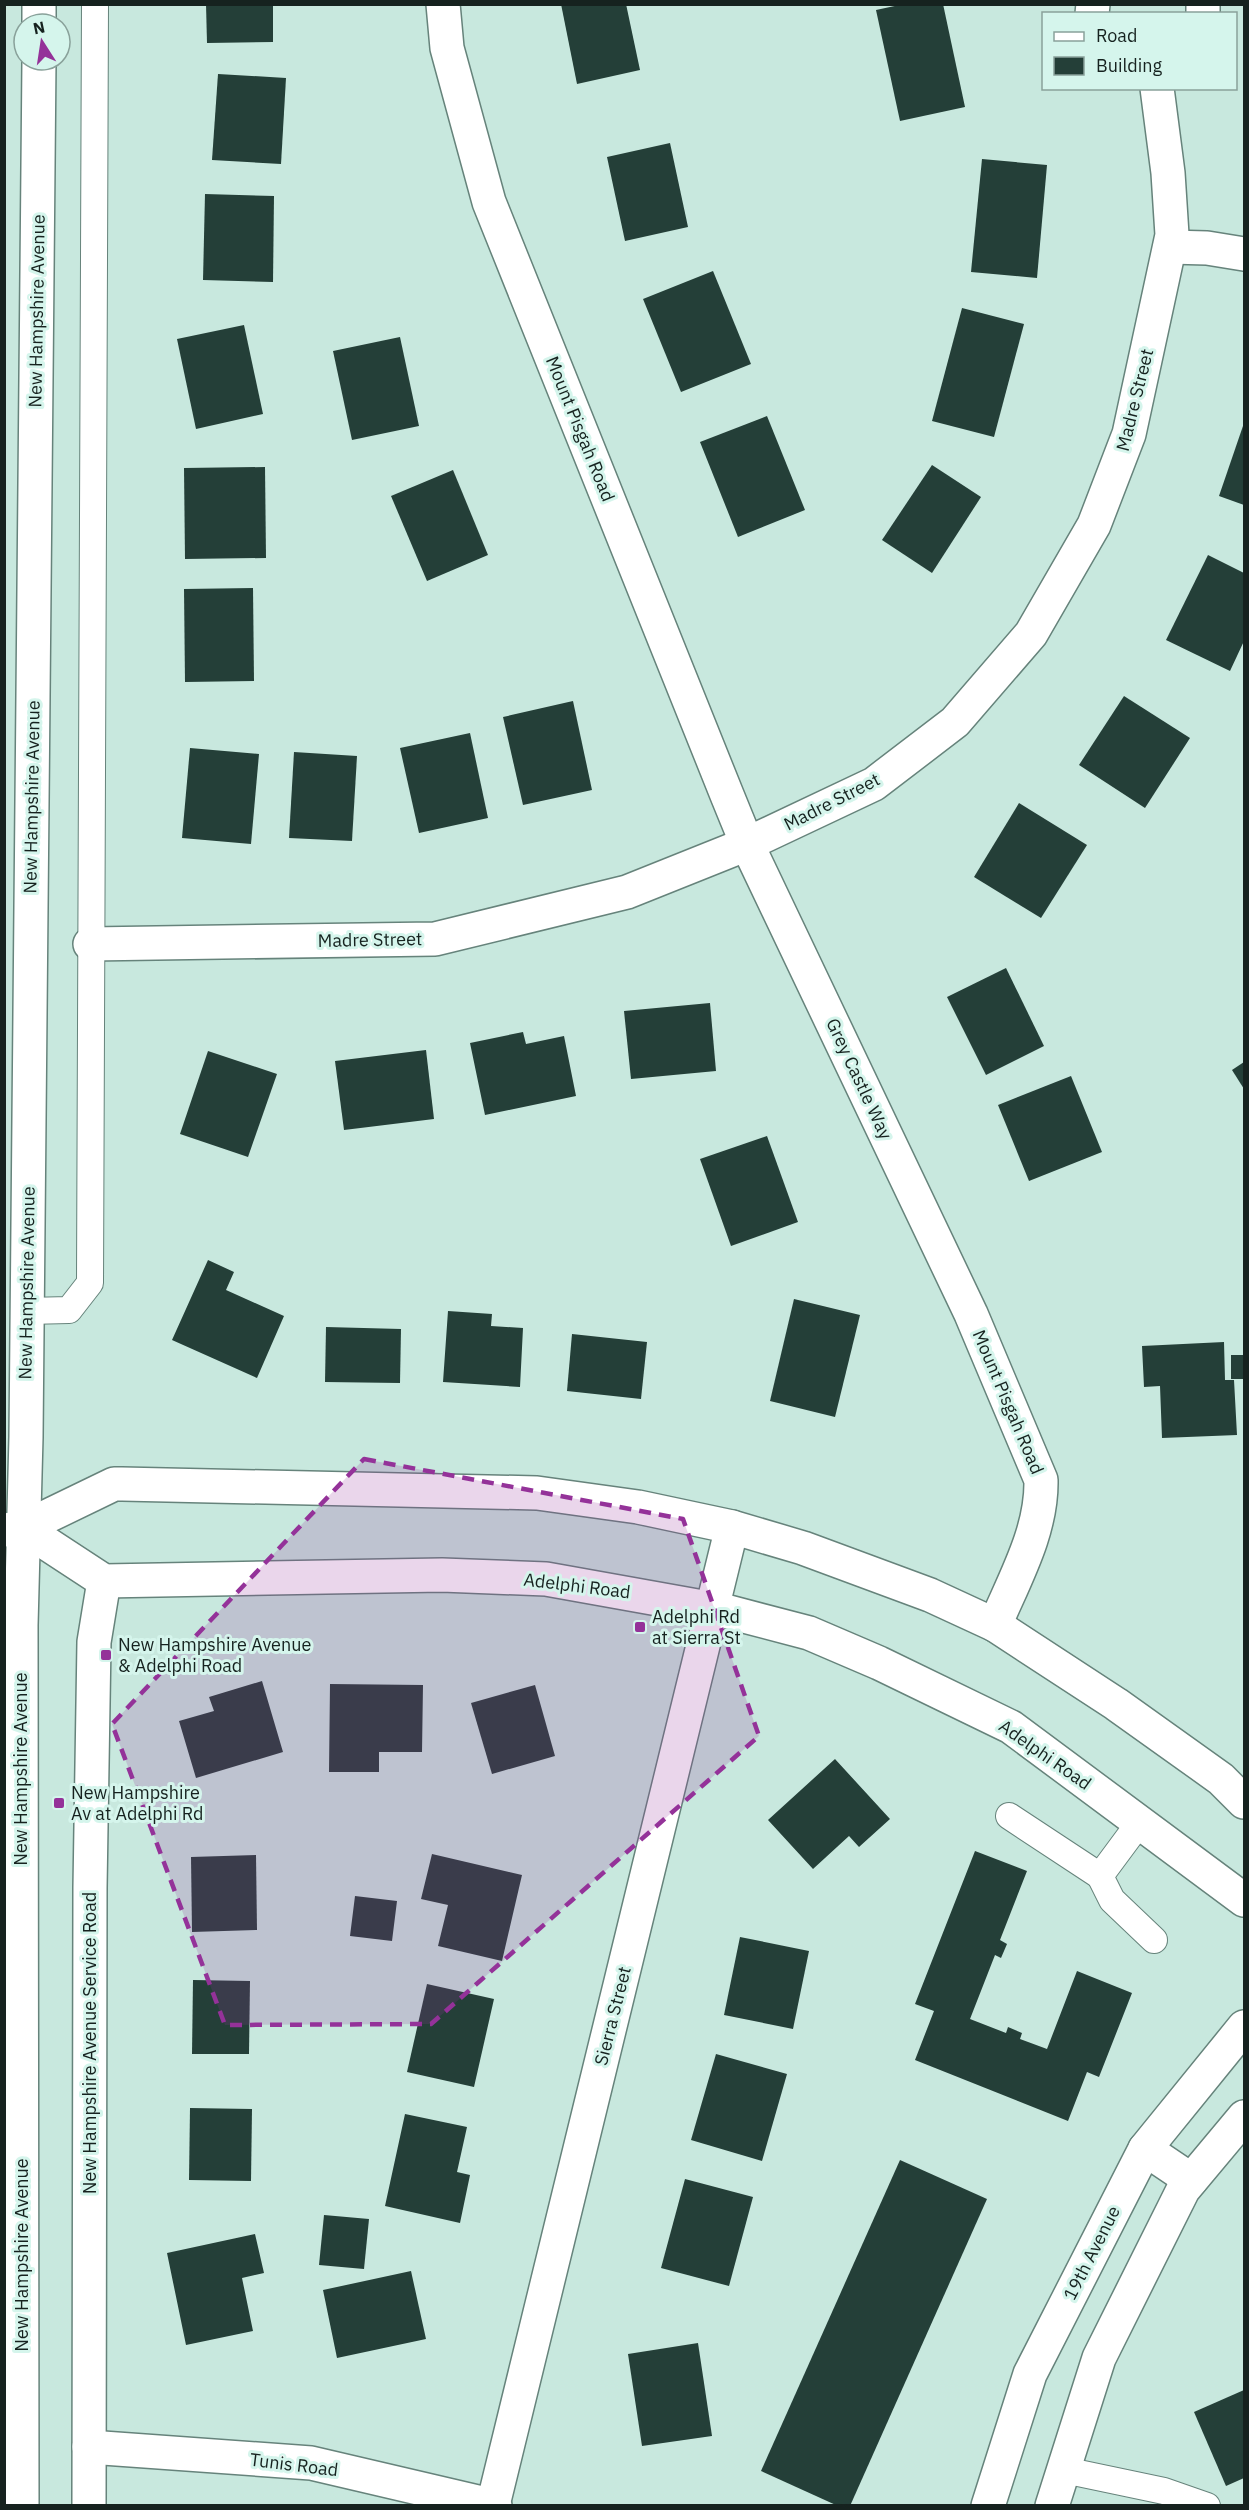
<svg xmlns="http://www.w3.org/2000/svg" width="1249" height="2510" viewBox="0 0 1249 2510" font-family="'IBM Plex Sans',sans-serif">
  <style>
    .building { fill: #243f38 }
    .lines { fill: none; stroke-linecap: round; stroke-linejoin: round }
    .lane-casing { stroke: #66837b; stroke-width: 28 }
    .street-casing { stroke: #66837b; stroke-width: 36 }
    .secondary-casing { stroke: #66837b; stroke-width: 36 }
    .primary-casing { stroke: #66837b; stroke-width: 36 }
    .lane { stroke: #fff; stroke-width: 26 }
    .street { stroke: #fff; stroke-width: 33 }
    .secondary { stroke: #fff; stroke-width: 33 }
    .primary { stroke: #fff; stroke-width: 33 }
    .marked { fill: #943299; fill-opacity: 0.2; stroke: #943299; stroke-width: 4.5; stroke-dasharray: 12 8; stroke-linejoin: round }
    .poi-dot { fill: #943299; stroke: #d5f5ec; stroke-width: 2 }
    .labels { text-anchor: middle; stroke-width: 6; stroke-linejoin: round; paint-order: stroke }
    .street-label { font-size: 18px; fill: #16221f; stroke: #d5f5ec }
    .poi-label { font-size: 18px; fill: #16221f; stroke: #d5f5ec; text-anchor: start }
  </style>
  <rect width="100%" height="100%" fill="#c8e8de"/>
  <g class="building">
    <path d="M 206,4 L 273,4 L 273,42 L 207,43 Z"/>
    <path d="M 561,4 L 626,4 L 640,70 L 577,84 Z"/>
    <path d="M 904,4 L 943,4 L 965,107 L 900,121 L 876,10 Z"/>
    <path d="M 218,74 L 286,78 L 281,164 L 212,160 Z"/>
    <path d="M 670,143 L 688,227 L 625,241 L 607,157 Z"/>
    <path d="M 982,159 L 1047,165 L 1037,278 L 971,272 Z"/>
    <path d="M 205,194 L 274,196 L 273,282 L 203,280 Z"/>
    <path d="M 713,271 L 751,364 L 681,392 L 643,299 Z"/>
    <path d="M 962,308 L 1024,324 L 994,437 L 932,421 Z"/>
    <path d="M 244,325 L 263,414 L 196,429 L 177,339 Z"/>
    <path d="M 400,337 L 419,426 L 352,440 L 333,351 Z"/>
    <path d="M 767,416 L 805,510 L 738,537 L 700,442 Z"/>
    <path d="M 1244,423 L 1244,505 L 1219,496 Z"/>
    <path d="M 932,465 L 981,497 L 932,573 L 882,540 Z"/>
    <path d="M 265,467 L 266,558 L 185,559 L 184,468 Z"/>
    <path d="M 453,470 L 488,555 L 427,581 L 391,496 Z"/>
    <path d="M 1208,555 L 1244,573 L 1244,641 L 1230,671 L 1166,640 Z"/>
    <path d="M 253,588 L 254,681 L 185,682 L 184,589 Z"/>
    <path d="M 1124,696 L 1190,738 L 1145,808 L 1079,765 Z"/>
    <path d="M 573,701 L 592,790 L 523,805 L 503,717 Z"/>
    <path d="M 470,733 L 488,818 L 419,833 L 400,748 Z"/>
    <path d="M 190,748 L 259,754 L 251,844 L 182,838 Z"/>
    <path d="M 294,752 L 357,756 L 352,841 L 289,838 Z"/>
    <path d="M 1019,803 L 1087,845 L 1041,918 L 974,877 Z"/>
    <path d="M 1006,968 L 1044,1046 L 986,1075 L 947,997 Z"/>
    <path d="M 710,1003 L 716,1071 L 631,1079 L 624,1011 Z"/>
    <path d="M 523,1032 L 526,1044 L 564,1036 L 576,1096 L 485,1115 L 470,1043 Z"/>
    <path d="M 426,1050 L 434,1119 L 344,1130 L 335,1061 Z"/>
    <path d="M 208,1051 L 277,1074 L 248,1157 L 180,1134 Z"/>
    <path d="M 1244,1062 L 1244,1089 L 1232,1070 Z"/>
    <path d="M 1071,1076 L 1102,1152 L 1029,1181 L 998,1105 Z"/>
    <path d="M 767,1136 L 798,1222 L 731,1246 L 700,1159 Z"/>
    <path d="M 208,1260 L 234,1272 L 226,1290 L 284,1316 L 257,1378 L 172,1340 Z"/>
    <path d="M 794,1299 L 860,1315 L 835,1417 L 770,1401 Z"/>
    <path d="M 448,1311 L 492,1314 L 491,1326 L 523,1328 L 520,1387 L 443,1382 Z"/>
    <path d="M 326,1327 L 401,1329 L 400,1383 L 325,1382 Z"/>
    <path d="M 572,1334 L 647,1342 L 641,1399 L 567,1391 Z"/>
    <path d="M 1224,1342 L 1225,1380 L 1234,1380 L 1237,1435 L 1162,1438 L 1160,1386 L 1144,1387 L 1142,1346 Z"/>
    <rect x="1231" y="1355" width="13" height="24"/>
    <path d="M 262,1681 L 283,1752 L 196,1778 L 179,1721 L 214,1711 L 209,1697 Z"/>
    <path d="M 330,1684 L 423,1685 L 422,1752 L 379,1752 L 379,1772 L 329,1772 Z"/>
    <path d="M 535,1685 L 555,1756 L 492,1774 L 471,1703 Z"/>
    <path d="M 835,1759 L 890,1819 L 859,1847 L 849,1836 L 813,1869 L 768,1820 Z"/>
    <path d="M 975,1851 L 1027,1871 L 1000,1940 L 1007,1944 L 1001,1958 L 995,1955 L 970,2019 L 1006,2033 L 1008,2027 L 1022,2033 L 1020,2039 L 1047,2049 L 1077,1971 L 1132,1993 L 1099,2077 L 1087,2072 L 1068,2121 L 915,2060 L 934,2011 L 915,2004 Z"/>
    <path d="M 432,1854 L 522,1875 L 502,1961 L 438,1946 L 448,1905 L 421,1899 Z"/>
    <path d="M 256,1855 L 257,1930 L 192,1932 L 191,1857 Z"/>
    <path d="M 355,1896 L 397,1901 L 392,1941 L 350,1936 Z"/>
    <path d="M 740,1937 L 809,1951 L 793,2029 L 724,2015 Z"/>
    <path d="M 193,1980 L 250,1981 L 249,2054 L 192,2054 Z"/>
    <path d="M 427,1984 L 494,1999 L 474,2087 L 407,2072 Z"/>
    <path d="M 716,2054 L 787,2074 L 762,2161 L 691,2140 Z"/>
    <path d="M 190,2108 L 252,2109 L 251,2181 L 189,2180 Z"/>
    <path d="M 405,2114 L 467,2127 L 457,2172 L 470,2175 L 460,2223 L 385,2206 Z"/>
    <path d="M 900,2160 L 987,2199 L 850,2506 L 838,2506 L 761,2471 Z"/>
    <path d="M 685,2179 L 753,2197 L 729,2286 L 661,2268 Z"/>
    <path d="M 324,2215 L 369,2219 L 364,2269 L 319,2265 Z"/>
    <path d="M 255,2234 L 264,2273 L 242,2278 L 253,2331 L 186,2345 L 167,2253 Z"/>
    <path d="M 411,2271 L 426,2339 L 337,2358 L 323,2290 Z"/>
    <path d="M 698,2343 L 712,2436 L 642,2446 L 628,2354 Z"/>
    <path d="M 1244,2390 L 1244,2478 L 1226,2486 L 1194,2412 Z"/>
  </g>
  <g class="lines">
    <g class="lane-casing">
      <g id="lane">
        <path d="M 27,1311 L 69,1310 L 90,1283 L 95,4"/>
        <path d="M 1009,1816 L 1100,1876"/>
        <path d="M 1140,1822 L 1100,1876 L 1112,1900 L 1154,1940"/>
        <path d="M 1064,2470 L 1164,2491 L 1207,2506"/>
      </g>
    </g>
    <g class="street-casing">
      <g id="street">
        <path d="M 443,4 L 447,48 L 489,202 L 727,795 L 747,844 L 971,1314 L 1041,1480 C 1042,1531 1015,1578 995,1625"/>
        <path d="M 1203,4 L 1203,14"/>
        <path d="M 1092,14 L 1093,4"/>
        <path d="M 1170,247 L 1207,248 L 1244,254"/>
        <path d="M 90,944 L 435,939 L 627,892 L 747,844 L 874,784 L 955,722 L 1031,634 L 1094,525 L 1129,434 L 1172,235 L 1168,173 L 1157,88"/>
        <path d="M 1145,2149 L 1191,2180"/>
        <path d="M 89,2447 L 311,2463 L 495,2506"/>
        <path d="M 493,2505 L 732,1527"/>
        <path d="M 89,2506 L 90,1888 L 94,1642 L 104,1581"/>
        <path d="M 988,2506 L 1030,2374 L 1145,2149 L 1244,2027"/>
        <path d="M 1052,2506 L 1099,2358 L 1183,2190 L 1244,2117"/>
      </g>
    </g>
    <g class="secondary-casing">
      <g id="secondary">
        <path d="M 23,1528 L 104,1581 L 442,1575 L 546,1579 L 725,1611 L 809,1633 L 879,1663 L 1011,1727 L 1244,1900"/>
        <path d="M 4,1530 L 23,1528 L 114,1484 L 122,1484 L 537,1493 L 638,1507 L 732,1527 L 803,1548 L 930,1595 L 995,1625 L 1116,1704 L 1221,1779 L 1244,1802"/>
      </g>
    </g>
    <g class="primary-casing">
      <g id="primary">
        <path d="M 39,24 L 39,4"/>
        <path d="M 22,2506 L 21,1625 L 26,1437 L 39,60"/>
      </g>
    </g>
    <use href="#lane" class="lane"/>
    <use href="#street" class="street"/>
    <use href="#secondary" class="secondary"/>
    <use href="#primary" class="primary"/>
  </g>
  <path class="marked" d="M 364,1459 L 683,1519 L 759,1736 L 431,2024 L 225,2025 L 112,1724 Z"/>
  <g class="poi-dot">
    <rect x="634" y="1621" width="12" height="12" rx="3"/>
    <rect x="100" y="1649" width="12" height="12" rx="3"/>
    <rect x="53" y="1797" width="12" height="12" rx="3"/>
  </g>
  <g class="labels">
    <g class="street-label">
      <text transform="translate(37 311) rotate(-89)" y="6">New Hampshire Avenue</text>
      <text transform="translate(1135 400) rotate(-76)" y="6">Madre Street</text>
      <text transform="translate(580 429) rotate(68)" y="6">Mount Pisgah Road</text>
      <text transform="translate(32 797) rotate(-89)" y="6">New Hampshire Avenue</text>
      <text transform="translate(832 802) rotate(-27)" y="6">Madre Street</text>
      <text transform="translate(370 940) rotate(-1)" y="6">Madre Street</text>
      <text transform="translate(859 1079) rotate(65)" y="6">Grey Castle Way</text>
      <text transform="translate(27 1283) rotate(-89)" y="6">New Hampshire Avenue</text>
      <text transform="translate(1008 1402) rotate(67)" y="6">Mount Pisgah Road</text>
      <text transform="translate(577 1586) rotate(7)" y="6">Adelphi Road</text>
      <text transform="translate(1045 1755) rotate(35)" y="6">Adelphi Road</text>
      <text transform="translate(21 1769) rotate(-90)" y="6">New Hampshire Avenue</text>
      <text transform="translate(613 2016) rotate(-76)" y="6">Sierra Street</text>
      <text transform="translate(90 2043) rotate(-90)" y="6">New Hampshire Avenue Service Road</text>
      <text transform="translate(1092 2253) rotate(-63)" y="6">19th Avenue</text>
      <text transform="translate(22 2255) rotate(-90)" y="6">New Hampshire Avenue</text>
      <text transform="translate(294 2465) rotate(7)" y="6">Tunis Road</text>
    </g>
    <g class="poi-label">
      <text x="652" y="1623">Adelphi Rd<tspan x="652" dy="21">at Sierra St</tspan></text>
      <text x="118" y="1651">New Hampshire Avenue<tspan x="118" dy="21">&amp; Adelphi Road</tspan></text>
      <text x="71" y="1799">New Hampshire<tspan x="71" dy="21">Av at Adelphi Rd</tspan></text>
    </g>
  </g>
  <rect width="1249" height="2510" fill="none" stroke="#16221f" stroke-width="12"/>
  <rect x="1042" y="12" width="195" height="78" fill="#d5f5ec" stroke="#89a19a" stroke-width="1.5"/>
  <rect x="1054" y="32" width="30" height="9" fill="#ffffff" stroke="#89a19a" stroke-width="1.5"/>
  <text x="1096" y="42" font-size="18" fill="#16221f">Road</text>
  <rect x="1054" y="57" width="30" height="18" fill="#243f38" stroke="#89a19a" stroke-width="1.5"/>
  <text x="1096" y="72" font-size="18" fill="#16221f">Building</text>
  <g transform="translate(42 42) rotate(348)"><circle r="28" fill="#d5f5ec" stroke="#89a19a" stroke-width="1.5"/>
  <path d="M0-4.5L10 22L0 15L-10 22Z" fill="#943299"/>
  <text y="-9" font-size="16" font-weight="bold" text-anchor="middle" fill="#16221f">N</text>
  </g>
</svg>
